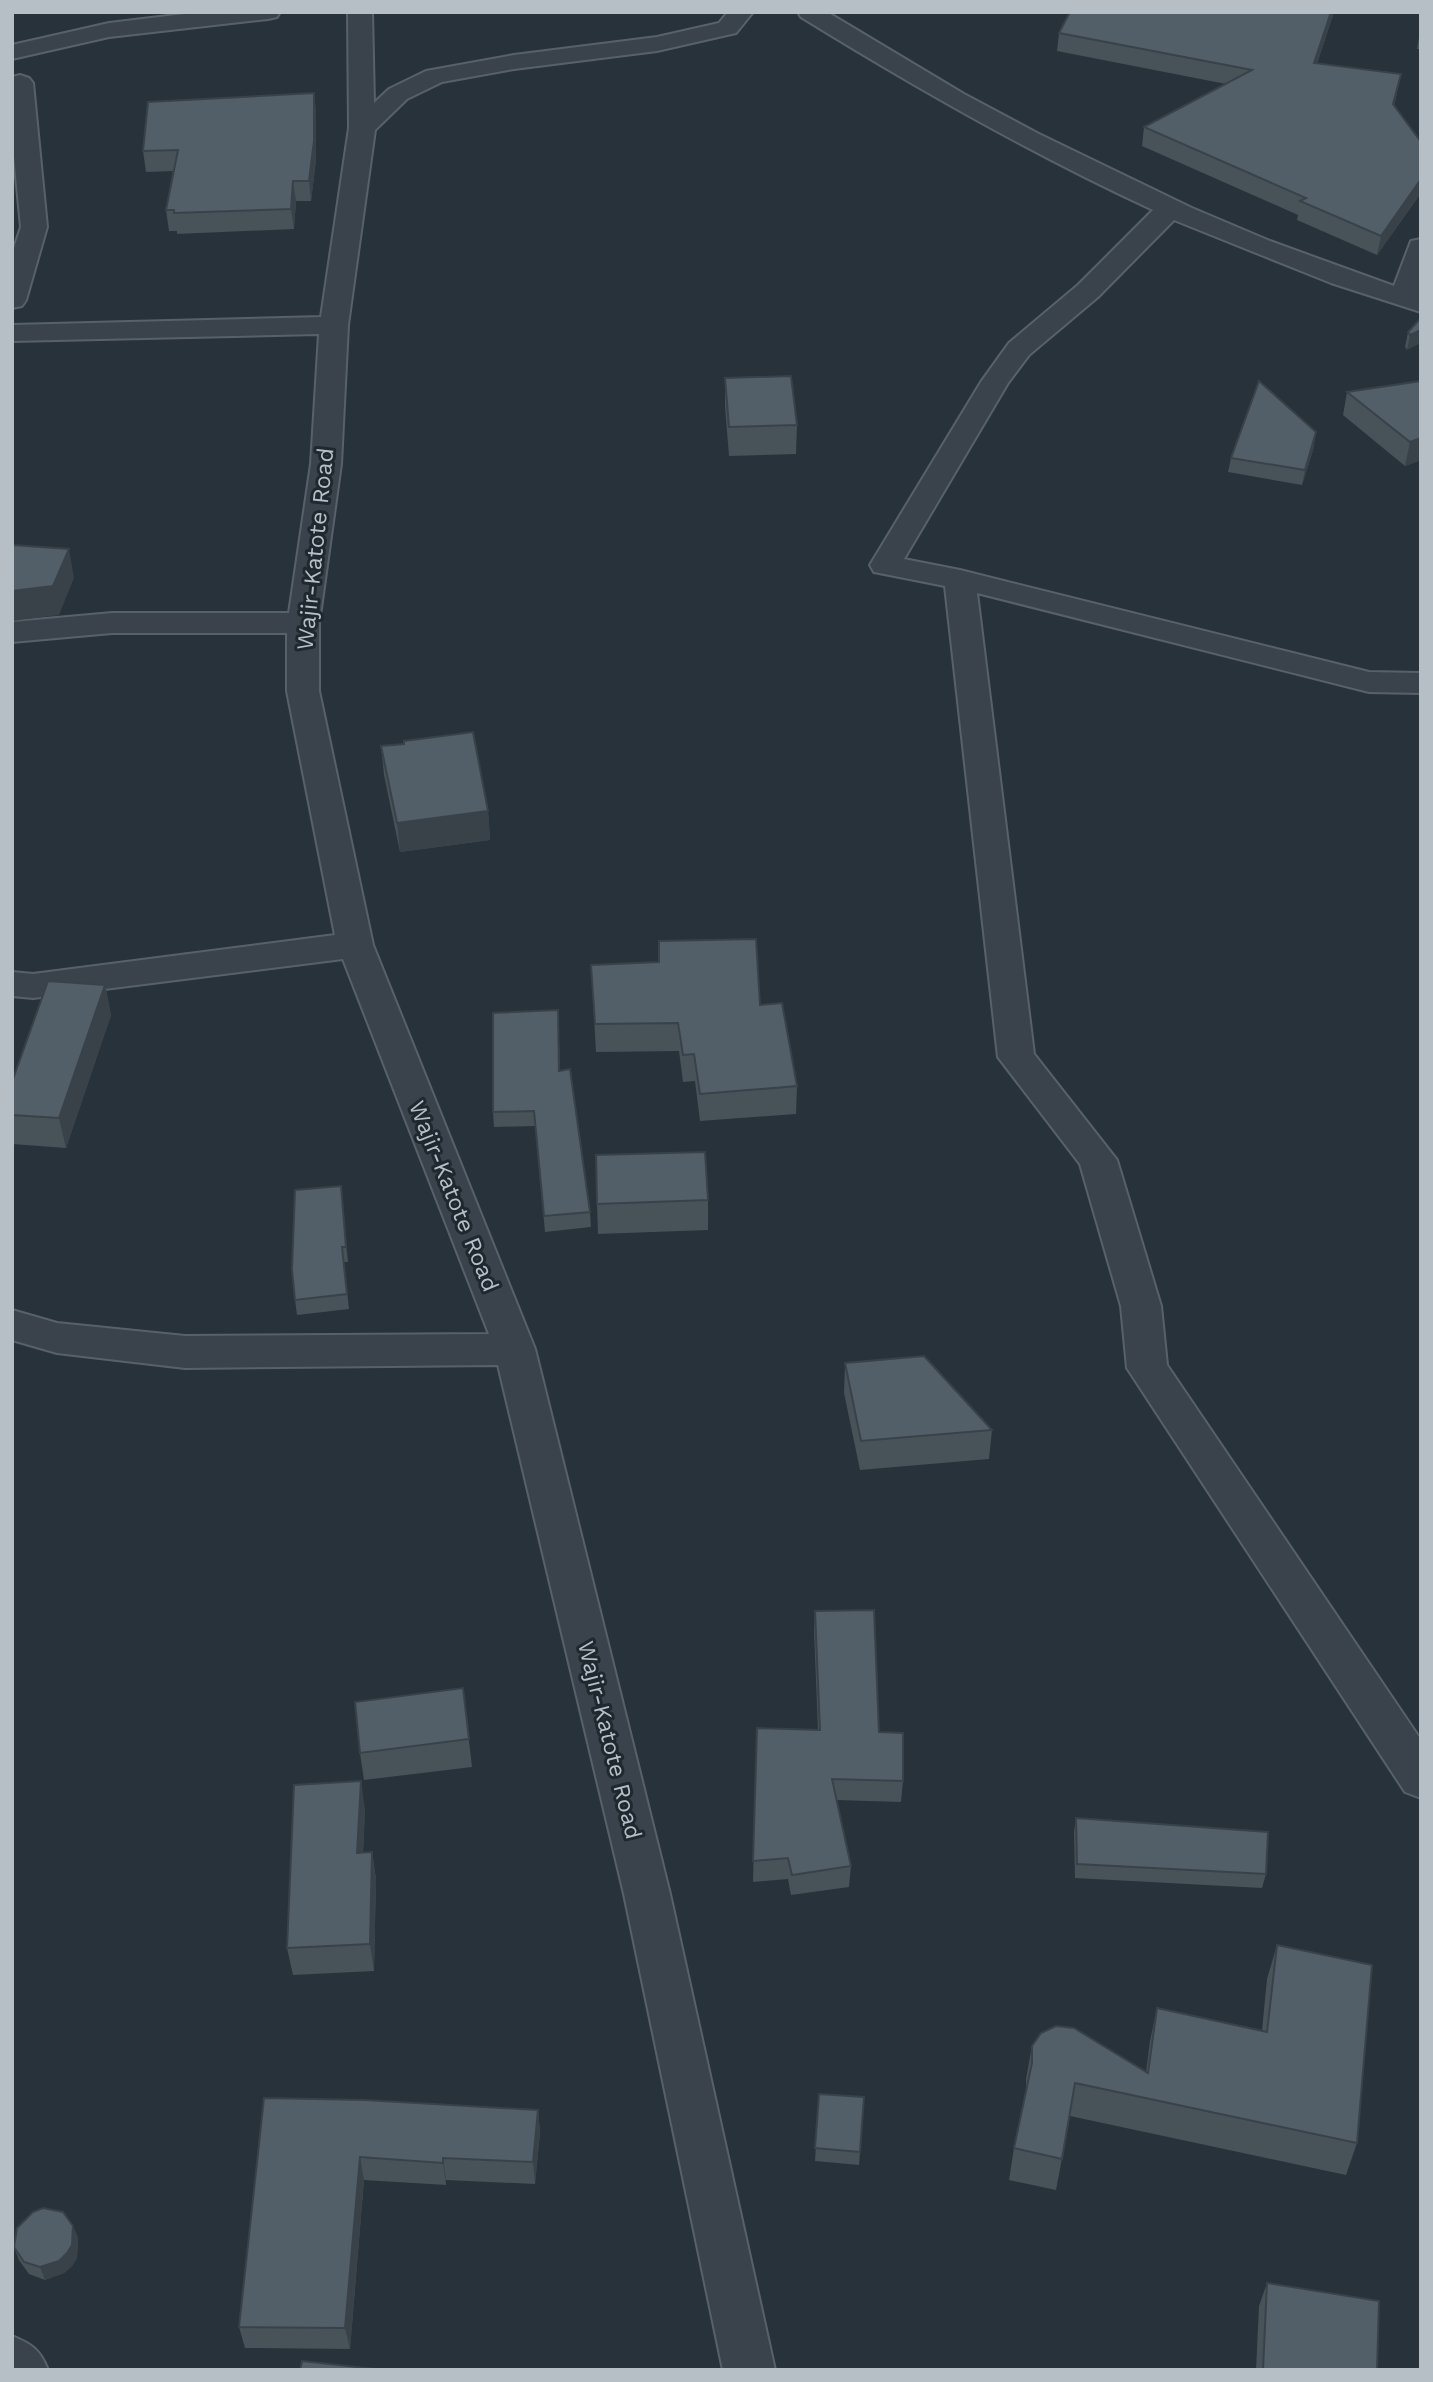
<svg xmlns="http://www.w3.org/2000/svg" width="1433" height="2382" viewBox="0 0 1433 2382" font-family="'Work Sans',sans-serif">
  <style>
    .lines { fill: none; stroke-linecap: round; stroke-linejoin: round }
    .minor-casing { stroke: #586169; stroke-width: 4 }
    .minor { fill: #3a434b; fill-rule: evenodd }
    .wall { fill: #475259 }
    .shaded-wall { fill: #394249 }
    .building { fill: #525f68; stroke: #394249; stroke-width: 2 }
    .labels { text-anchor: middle; stroke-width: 6; stroke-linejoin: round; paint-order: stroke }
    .street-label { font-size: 23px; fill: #b6bec6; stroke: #1f282f }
  </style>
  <rect width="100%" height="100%" fill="#27323a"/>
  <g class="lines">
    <g class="minor-casing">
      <g id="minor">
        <path d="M 201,12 L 280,12 L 277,17 L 268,19 L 109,37 L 12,59 L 12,45 L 109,23 Z"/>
        <path d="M 348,12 L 372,12 L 374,103 L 389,89 L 426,71 L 514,55 L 657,37 L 719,23 L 728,12 L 753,12 L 736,33 L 657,51 L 514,69 L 442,82 L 407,99 L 375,130 L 348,325 L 341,464 L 319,623 L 319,691 L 373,945 L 535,1349 L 670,1894 L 775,2370 L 723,2370 L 624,1894 L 498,1365 L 185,1368 L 57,1353 L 12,1340 L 12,1310 L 57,1323 L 185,1336 L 489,1334 L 343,959 L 33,998 L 12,996 L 12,972 L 33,974 L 335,935 L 287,691 L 287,633 L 112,633 L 12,642 L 12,622 L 112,613 L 289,613 L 311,464 L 319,334 L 12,341 L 12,325 L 321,317 L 349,128 Z"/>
        <path d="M 798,12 L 827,12 L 964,94 L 1039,134 L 1192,208 L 1270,241 L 1394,286 L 1411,241 L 1421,239 L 1421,312 L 1331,283 L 1174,220 L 1098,297 L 1029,355 L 1008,383 L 904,559 L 960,570 L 1369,672 L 1421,673 L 1421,693 L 1369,692 L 977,593 L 1034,1054 L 1117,1160 L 1161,1306 L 1167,1365 L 1421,1740 L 1421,1798 L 1405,1792 L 1127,1368 L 1121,1306 L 1080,1164 L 998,1057 L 945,586 L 874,572 L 870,565 L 981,382 L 1009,343 L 1078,285 L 1153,210 C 1032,154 916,88 801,17 Z"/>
        <path d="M 20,75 L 29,78 L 33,83 L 47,227 L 26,300 L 22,306 L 12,308 L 12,254 L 21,227 L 12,136 L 12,77 Z"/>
        <path d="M 12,2336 C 32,2344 40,2350 48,2370 L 12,2370 Z"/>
      </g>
    </g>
    <use href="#minor" class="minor"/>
  </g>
  <g class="wall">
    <path d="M 1070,12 L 1334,12 L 1317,64 L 1397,93 L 1394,106 L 1421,142 L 1421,193 L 1377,255 L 1297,220 L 1298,215 L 1142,146 L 1144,127 L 1226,84 L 1057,51 L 1059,33 Z"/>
    <path d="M 1421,26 L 1421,49 L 1417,49 Z"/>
    <path d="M 314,93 L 316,113 L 316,160 L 311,201 L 296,201 L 294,229 L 177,234 L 177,231 L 169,231 L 166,210 L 173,171 L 146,172 L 143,151 Z"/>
    <path d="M 1421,318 L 1407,350 L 1405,347 L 1408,332 Z"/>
    <path d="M 725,378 L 797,425 L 796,454 L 729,456 L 725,407 Z"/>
    <path d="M 1421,381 L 1421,460 L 1405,466 L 1343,415 L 1347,392 Z"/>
    <path d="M 1314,447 L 1302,485 L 1228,472 L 1231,458 Z"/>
    <path d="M 381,746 L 488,811 L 490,840 L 400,852 L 384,775 Z"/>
    <path d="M 591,965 L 760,1005 L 797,1086 L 796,1114 L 700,1121 L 695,1081 L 683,1082 L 679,1051 L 596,1052 Z"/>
    <path d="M 105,985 L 111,1015 L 66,1148 L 12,1144 L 12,1082 Z"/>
    <path d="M 558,1010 L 560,1070 L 590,1212 L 591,1227 L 545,1232 L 535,1126 L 494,1127 L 493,1112 Z"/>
    <path d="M 341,1186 L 348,1262 L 344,1262 L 349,1309 L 297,1315 L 295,1300 Z"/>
    <path d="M 708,1200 L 708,1230 L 598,1234 L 597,1204 Z"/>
    <path d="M 845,1363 L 992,1430 L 989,1459 L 860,1470 L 844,1393 Z"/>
    <path d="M 815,1611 L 879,1732 L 903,1781 L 901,1802 L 836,1800 L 851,1866 L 849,1887 L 791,1895 L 788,1879 L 753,1882 L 757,1728 L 818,1730 L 814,1632 Z"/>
    <path d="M 463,1688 L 472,1767 L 364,1780 L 360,1753 Z"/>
    <path d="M 365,1809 L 363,1852 L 372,1852 L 376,1879 L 374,1971 L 293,1975 L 287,1948 Z"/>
    <path d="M 1076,1818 L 1266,1874 L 1262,1888 L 1075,1878 L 1074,1832 Z"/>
    <path d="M 1277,1945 L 1357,2143 L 1346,2175 L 1070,2116 L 1056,2190 L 1009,2180 L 1014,2148 L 1026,2089 L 1026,2079 L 1032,2046 L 1146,2072 L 1150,2041 L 1157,2008 L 1262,2030 L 1267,1979 Z"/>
    <path d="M 819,2094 L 864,2097 L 859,2165 L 815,2161 Z"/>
    <path d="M 264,2098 L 538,2110 L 540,2132 L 535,2184 L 446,2180 L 446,2185 L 364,2180 L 350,2349 L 245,2348 L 239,2327 Z"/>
    <path d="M 73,2226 L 78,2238 L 77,2258 L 72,2266 L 64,2273 L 45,2280 L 29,2274 L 19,2260 L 14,2247 Z"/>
    <path d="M 1267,2283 L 1377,2370 L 1256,2370 L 1259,2306 Z"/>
  </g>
  <g class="shaded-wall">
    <path d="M 1331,12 L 1334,12 L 1311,82 L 1314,63 Z"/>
    <path d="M 1401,74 L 1397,93 L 1390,123 L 1393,104 Z"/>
    <path d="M 314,93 L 316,113 L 316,160 L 311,201 L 309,181 Z"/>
    <path d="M 1421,179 L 1421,193 L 1377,255 L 1381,236 Z"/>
    <path d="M 293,181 L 296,201 L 294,229 L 291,209 Z"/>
    <path d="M 1421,330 L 1421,343 L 1407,350 L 1410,335 Z"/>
    <path d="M 1316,432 L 1314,447 L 1302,485 L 1305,470 Z"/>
    <path d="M 1421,438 L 1421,460 L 1405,466 L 1410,442 Z"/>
    <path d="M 69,549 L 74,578 L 59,615 L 12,621 L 12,591 Z"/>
    <path d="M 488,811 L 490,840 L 400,852 L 397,823 Z"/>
    <path d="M 105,985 L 111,1015 L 66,1148 L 59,1118 Z"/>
    <path d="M 341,1186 L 343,1202 L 348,1262 L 346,1247 Z"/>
    <path d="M 361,1781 L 365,1809 L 362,1880 L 357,1853 Z"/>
    <path d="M 372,1852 L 376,1879 L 374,1971 L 370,1944 Z"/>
    <path d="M 538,2110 L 540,2132 L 535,2184 L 533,2162 Z"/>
    <path d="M 360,2157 L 364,2180 L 350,2349 L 345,2328 Z"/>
    <path d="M 443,2158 L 446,2180 L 446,2185 L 443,2163 Z"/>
    <path d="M 73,2226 L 78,2238 L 77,2258 L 72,2266 L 64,2273 L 45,2280 L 40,2267 Z"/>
  </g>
  <g class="building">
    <path d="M 1070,12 L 1331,12 L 1314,63 L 1401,74 L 1393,104 L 1421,142 L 1421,179 L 1381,236 L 1300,201 L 1306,198 L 1144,127 L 1252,70 L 1059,33 Z"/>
    <path d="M 314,93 L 314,140 L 309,181 L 293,181 L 291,209 L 174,213 L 174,210 L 166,210 L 178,150 L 143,151 L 148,102 Z"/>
    <path d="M 1421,318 L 1421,330 L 1410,335 L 1408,332 Z"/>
    <path d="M 791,376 L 797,425 L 729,427 L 725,378 Z"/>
    <path d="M 1259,381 L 1316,432 L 1305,470 L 1231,458 Z"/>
    <path d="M 1421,381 L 1421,438 L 1410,442 L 1347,392 Z"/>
    <path d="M 12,545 L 69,549 L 53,586 L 12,591 Z"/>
    <path d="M 473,732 L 488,811 L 397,823 L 381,746 L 404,744 L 404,741 Z"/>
    <path d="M 756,939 L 760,1005 L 782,1003 L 797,1086 L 700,1094 L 694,1054 L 683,1055 L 678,1023 L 595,1024 L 591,965 L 659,962 L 659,941 Z"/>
    <path d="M 48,981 L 105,985 L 59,1118 L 12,1115 L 12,1082 Z"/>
    <path d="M 558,1010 L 559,1071 L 570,1069 L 590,1212 L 544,1216 L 534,1111 L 493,1112 L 493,1013 Z"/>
    <path d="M 705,1152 L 708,1200 L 597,1204 L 596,1155 Z"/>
    <path d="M 341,1186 L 346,1247 L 342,1247 L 347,1294 L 295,1300 L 292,1269 L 295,1190 Z"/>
    <path d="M 924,1356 L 992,1430 L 861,1441 L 845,1363 Z"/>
    <path d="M 874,1610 L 879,1732 L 903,1733 L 903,1781 L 832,1779 L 851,1866 L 792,1875 L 788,1858 L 753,1861 L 757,1728 L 820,1730 L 815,1611 Z"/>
    <path d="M 463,1688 L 469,1739 L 360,1753 L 355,1702 Z"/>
    <path d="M 361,1781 L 357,1853 L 372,1852 L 370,1944 L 287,1948 L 294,1785 Z"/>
    <path d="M 1076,1818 L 1268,1832 L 1266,1874 L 1077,1864 Z"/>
    <path d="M 1277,1945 L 1372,1965 L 1357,2143 L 1075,2083 L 1062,2159 L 1014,2148 L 1032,2063 L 1032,2046 L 1041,2033 L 1056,2026 L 1074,2028 L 1148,2073 L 1157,2008 L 1267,2032 Z"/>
    <path d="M 819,2094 L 864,2097 L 860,2152 L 815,2148 Z"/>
    <path d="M 264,2098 L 365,2100 L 538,2110 L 533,2162 L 443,2158 L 443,2163 L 360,2157 L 345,2328 L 239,2327 Z"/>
    <path d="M 43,2208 L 63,2212 L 73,2226 L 72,2245 L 67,2253 L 59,2261 L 40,2267 L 24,2262 L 14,2247 L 17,2228 L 33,2212 Z"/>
    <path d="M 1267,2283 L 1379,2301 L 1377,2370 L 1263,2370 Z"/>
    <path d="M 302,2361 L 384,2370 L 300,2370 Z"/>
  </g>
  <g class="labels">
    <g class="street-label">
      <text transform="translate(315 549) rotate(-84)" y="8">Wajir-Katote Road</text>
      <text transform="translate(454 1196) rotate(68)" y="8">Wajir-Katote Road</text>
      <text transform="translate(610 1740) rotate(76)" y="8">Wajir-Katote Road</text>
    </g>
  </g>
  <rect width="1433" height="2382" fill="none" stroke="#b6bec6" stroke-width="28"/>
</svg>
